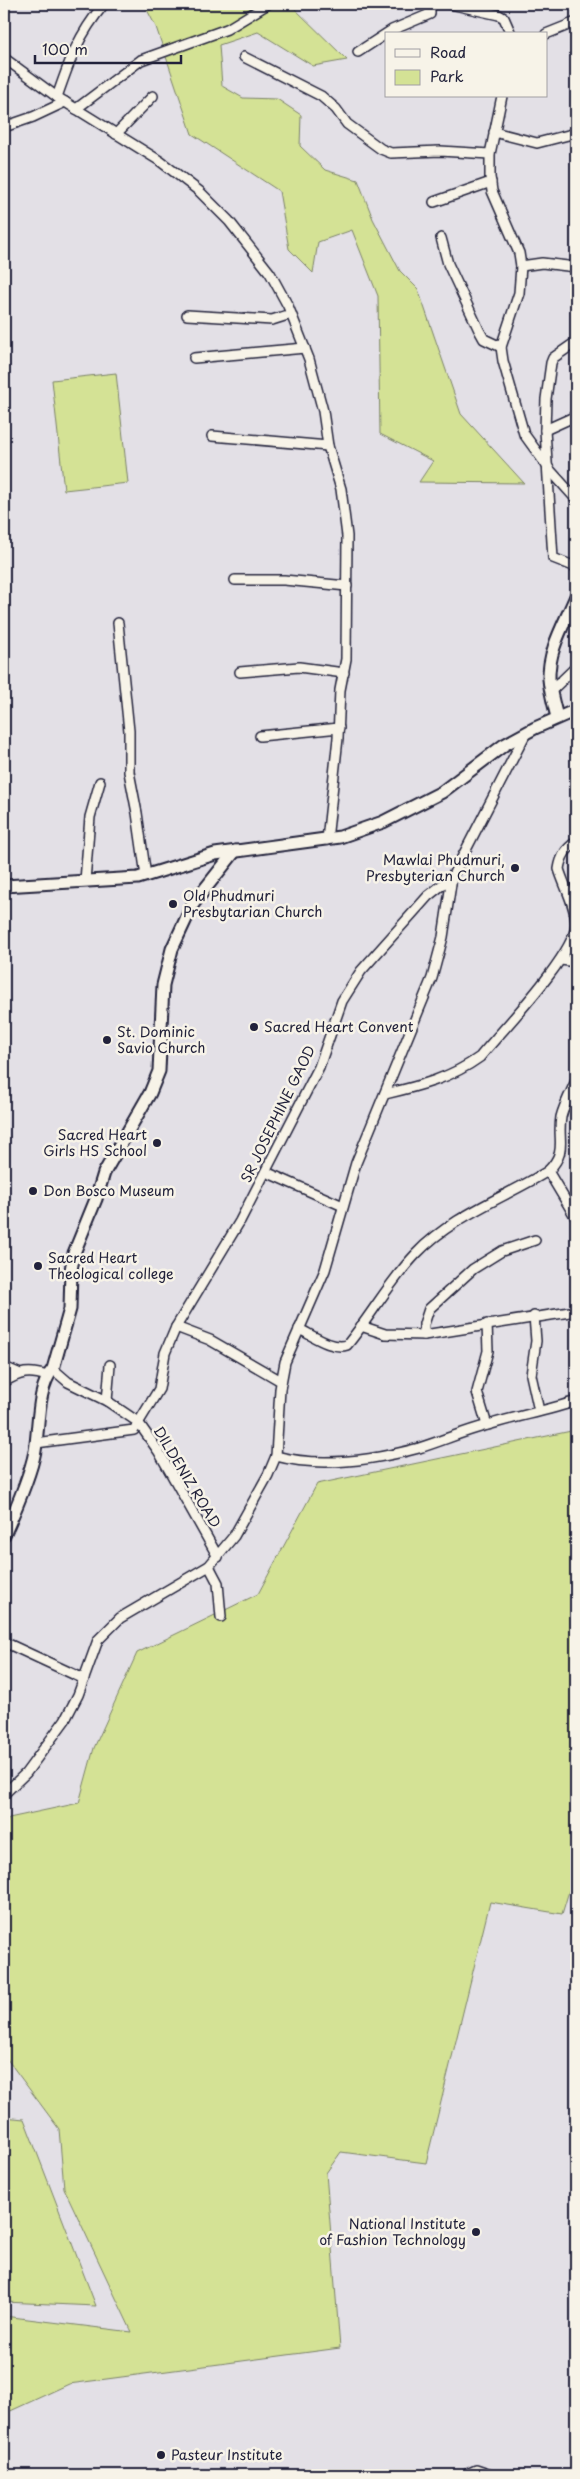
<svg xmlns="http://www.w3.org/2000/svg" width="580" height="2479" viewBox="0 0 580 2479" font-family="'Playpen Sans',sans-serif">
  <style>
    .green { fill: #d4e295; stroke: #7b8268 }
    .lines { fill: none; stroke-linecap: round; stroke-linejoin: round }
    .minor-casing { stroke: #22223b; stroke-width: 12 }
    .tertiary-casing { stroke: #22223b; stroke-width: 15 }
    .minor { stroke: #f7f3e8; stroke-width: 9 }
    .tertiary { stroke: #f7f3e8; stroke-width: 11 }
    .poi-dot { fill: #22223b; stroke: #f7f3e8; stroke-width: 2 }
    .labels { text-anchor: middle; stroke-width: 5; stroke-linejoin: round; paint-order: stroke }
    .poi-label { font-size: 14px; fill: #22223b; stroke: #f7f3e8; text-anchor: start }
    .street-label { font-size: 14px; fill: #22223b; stroke: #f7f3e8 }
  </style>
  <rect width="100%" height="100%" fill="#e3e0e6"/>
  <filter id="ink" filterUnits="userSpaceOnUse"><feTurbulence type="fractalNoise" baseFrequency=".02" numOctaves="2"/><feDisplacementMap in="SourceGraphic" scale="10" xChannelSelector="R" yChannelSelector="G"/><feConvolveMatrix kernelMatrix="1 2 1 2 8 2 1 2 1" color-interpolation-filters="sRGB"/></filter>
  <g filter="url(#ink)">
    <g class="green">
      <path d="M 144,4 L 290,4 L 347,60 L 313,66 L 258,32 L 219,45 L 222,86 L 243,98 L 277,99 L 301,115 L 300,146 L 325,170 L 358,180 L 373,219 L 400,271 L 418,289 L 461,414 L 524,483 L 419,482 L 433,461 L 380,434 L 378,296 L 352,230 L 318,242 L 313,273 L 289,249 L 279,191 L 192,134 L 156,27 Z"/>
      <path d="M 116,373 L 128,483 L 64,490 L 52,380 Z"/>
      <path d="M 576,1430 L 576,1868 L 562,1914 L 490,1902 L 426,2163 L 341,2152 L 326,2173 L 340,2348 L 69,2384 L 4,2414 L 4,2316 L 132,2332 L 64,2188 L 59,2129 L 4,2055 L 4,1828 L 9,1818 L 79,1803 L 94,1748 L 137,1653 L 258,1594 L 317,1484 Z"/>
      <path d="M 4,2117 L 24,2119 L 96,2306 L 4,2302 Z"/>
    </g>
    <g class="lines">
      <g class="minor-casing">
        <g id="minor">
          <path d="M 450,4 L 499,15 L 504,18 L 511,34"/>
          <path d="M 546,34 L 576,22"/>
          <path d="M 358,52 L 392,30 L 430,14 L 430,4"/>
          <path d="M 244,57 L 321,96 L 336,109 L 347,124 L 381,149 L 391,153 L 440,151 L 490,154"/>
          <path d="M 4,58 L 57,97 L 160,161 L 199,191 L 229,221 L 270,273 L 288,306 L 309,359 L 323,411 L 328,446 L 341,489 L 347,536 L 346,659 L 340,690 L 338,738 L 327,840"/>
          <path d="M 502,96 L 490,154 L 490,177 L 492,191 L 519,253 L 521,266 L 519,293 L 501,347 L 503,361 L 524,434 L 550,470 L 576,499"/>
          <path d="M 57,97 C 70,59 78,36 104,4"/>
          <path d="M 76,109 L 141,60 L 227,29 L 268,4"/>
          <path d="M 4,127 L 33,117 L 65,102"/>
          <path d="M 494,132 L 537,143 L 576,133"/>
          <path d="M 116,134 L 153,96"/>
          <path d="M 434,202 L 491,182"/>
          <path d="M 441,238 L 448,264 L 479,330 L 484,339 L 501,347"/>
          <path d="M 521,266 L 542,263 L 576,267"/>
          <path d="M 187,315 L 272,320 L 291,314"/>
          <path d="M 576,342 L 553,358 L 551,363 L 546,399 L 545,430 L 553,558 L 576,567"/>
          <path d="M 194,358 L 305,348"/>
          <path d="M 545,430 L 576,416"/>
          <path d="M 212,436 L 328,446"/>
          <path d="M 235,580 L 284,580 L 347,586"/>
          <path d="M 118,623 L 129,731 L 129,772 L 137,813 L 146,876"/>
          <path d="M 240,672 L 299,667 L 344,673"/>
          <path d="M 551,691 L 576,667"/>
          <path d="M 260,736 L 339,728"/>
          <path d="M 85,881 L 90,817 L 100,782"/>
          <path d="M 561,960 L 576,962"/>
          <path d="M 385,1094 C 420,1086 451,1078 480,1057 C 502,1030 575,955 576,924 C 576,906 564,886 559,869 C 561,856 566,849 576,842"/>
          <path d="M 548,1171 L 576,1218"/>
          <path d="M 266,1172 L 343,1206"/>
          <path d="M 534,1316 L 536,1341 L 531,1375 L 539,1411"/>
          <path d="M 487,1324 L 488,1351 L 477,1392 L 487,1425"/>
          <path d="M 361,1326 L 385,1334 L 424,1335 L 576,1311"/>
          <path d="M 176,1327 L 210,1340 L 281,1381"/>
          <path d="M 299,1329 C 312,1335 332,1350 347,1345 C 371,1316 389,1282 416,1254 C 452,1216 504,1198 548,1171 C 568,1151 557,1141 561,1117 C 564,1105 571,1092 576,1081"/>
          <path d="M 424,1335 L 424,1324 L 429,1309 L 473,1269 L 502,1251 L 535,1240"/>
          <path d="M 4,1367 L 18,1373"/>
          <path d="M 53,1369 L 68,1382 L 107,1401 L 138,1422 L 159,1452 L 218,1557"/>
          <path d="M 4,1382 C 20,1372 29,1370 47,1376"/>
          <path d="M 107,1401 L 110,1365"/>
          <path d="M 36,1443 L 134,1430 L 159,1389 L 165,1353 L 176,1327 L 240,1221 L 319,1067 L 342,1001 L 361,971 L 428,896 L 452,877 L 526,733"/>
          <path d="M 276,1456 C 320,1468 374,1460 419,1448 C 442,1441 464,1431 488,1425 C 517,1416 547,1411 576,1401"/>
          <path d="M 209,1566 L 218,1583 L 221,1617"/>
          <path d="M 4,1642 L 84,1679"/>
          <path d="M 4,1794 L 26,1773 L 65,1720 L 78,1695 L 98,1640 L 120,1618 L 209,1566 L 234,1536 L 268,1475 L 276,1456 L 280,1389 L 285,1362 L 325,1270 L 356,1163 L 432,978 L 443,937 L 452,877"/>
          <path d="M 465,2475 L 476,2470 L 491,2475"/>
        </g>
      </g>
      <g class="tertiary-casing">
        <g id="tertiary">
          <path d="M 557,717 C 554,705 550,692 549,679 C 548,649 565,623 576,596"/>
          <path d="M 4,886 L 138,878 L 215,854 L 340,837 L 383,822 L 442,792 L 504,745 L 535,728 L 576,710"/>
          <path d="M 4,1535 C 14,1513 31,1473 35,1451 C 39,1428 37,1387 53,1369 L 70,1309 L 71,1270 L 74,1253 L 96,1199 L 104,1173 L 150,1093 L 159,1071 L 163,985 L 172,949 L 193,904 L 235,851"/>
        </g>
      </g>
      <use href="#minor" class="minor"/>
      <use href="#tertiary" class="tertiary"/>
    </g>
  </g>
  <g class="poi-dot">
    <circle cx="515" cy="868" r="5"/>
    <circle cx="173" cy="904" r="5"/>
    <circle cx="254" cy="1027" r="5"/>
    <circle cx="107" cy="1040" r="5"/>
    <circle cx="157" cy="1143" r="5"/>
    <circle cx="33" cy="1191" r="5"/>
    <circle cx="38" cy="1266" r="5"/>
    <circle cx="476" cy="2232" r="5"/>
    <circle cx="161" cy="2455" r="5"/>
  </g>
  <g class="labels">
    <g class="poi-label">
      <text x="505" y="865" text-anchor="end">Mawlai Phudmuri,<tspan x="505" dy="16">Presbyterian Church</tspan></text>
      <text x="183" y="901">Old Phudmuri<tspan x="183" dy="16">Presbytarian Church</tspan></text>
      <text x="264" y="1032">Sacred Heart Convent</text>
      <text x="117" y="1037">St. Dominic<tspan x="117" dy="16">Savio Church</tspan></text>
      <text x="147" y="1140" text-anchor="end">Sacred Heart<tspan x="147" dy="16">Girls HS School</tspan></text>
      <text x="43" y="1196">Don Bosco Museum</text>
      <text x="48" y="1263">Sacred Heart<tspan x="48" dy="16">Theological college</tspan></text>
      <text x="466" y="2229" text-anchor="end">National Institute<tspan x="466" dy="16">of Fashion Technology</tspan></text>
      <text x="171" y="2460">Pasteur Institute</text>
    </g>
    <g class="street-label">
      <text transform="translate(278 1114) rotate(-64)" y="5">SR JOSEPHINE GAOD</text>
      <text transform="translate(187 1477) rotate(59)" y="5">DILDENIZ ROAD</text>
    </g>
  </g>
  <rect width="580" height="2479" fill="none" stroke="#f7f3e8" stroke-width="20"/>
  <rect x="10" y="10" width="560" height="2459" fill="none" stroke="#22223b" stroke-width="2" filter="url(#ink)"/>
  <rect x="385" y="32" width="162" height="65" fill="#f7f3e8" stroke="#a29fa3"/>
  <rect x="395" y="49" width="25" height="8" fill="#f7f3e8" stroke="#a29fa3"/>
  <text x="430" y="58" font-size="15" fill="#22223b">Road</text>
  <rect x="395" y="70" width="25" height="15" fill="#d4e295" stroke="#a29fa3"/>
  <text x="430" y="82" font-size="15" fill="#22223b">Park</text>
  <path d="M35 55v8h146v-8" fill="none" stroke="#22223b" stroke-width="2.5"/>
  <text x="42" y="55" font-size="15" fill="#22223b" stroke="#f7f3e8" stroke-width="4" paint-order="stroke">100 m</text>
</svg>
